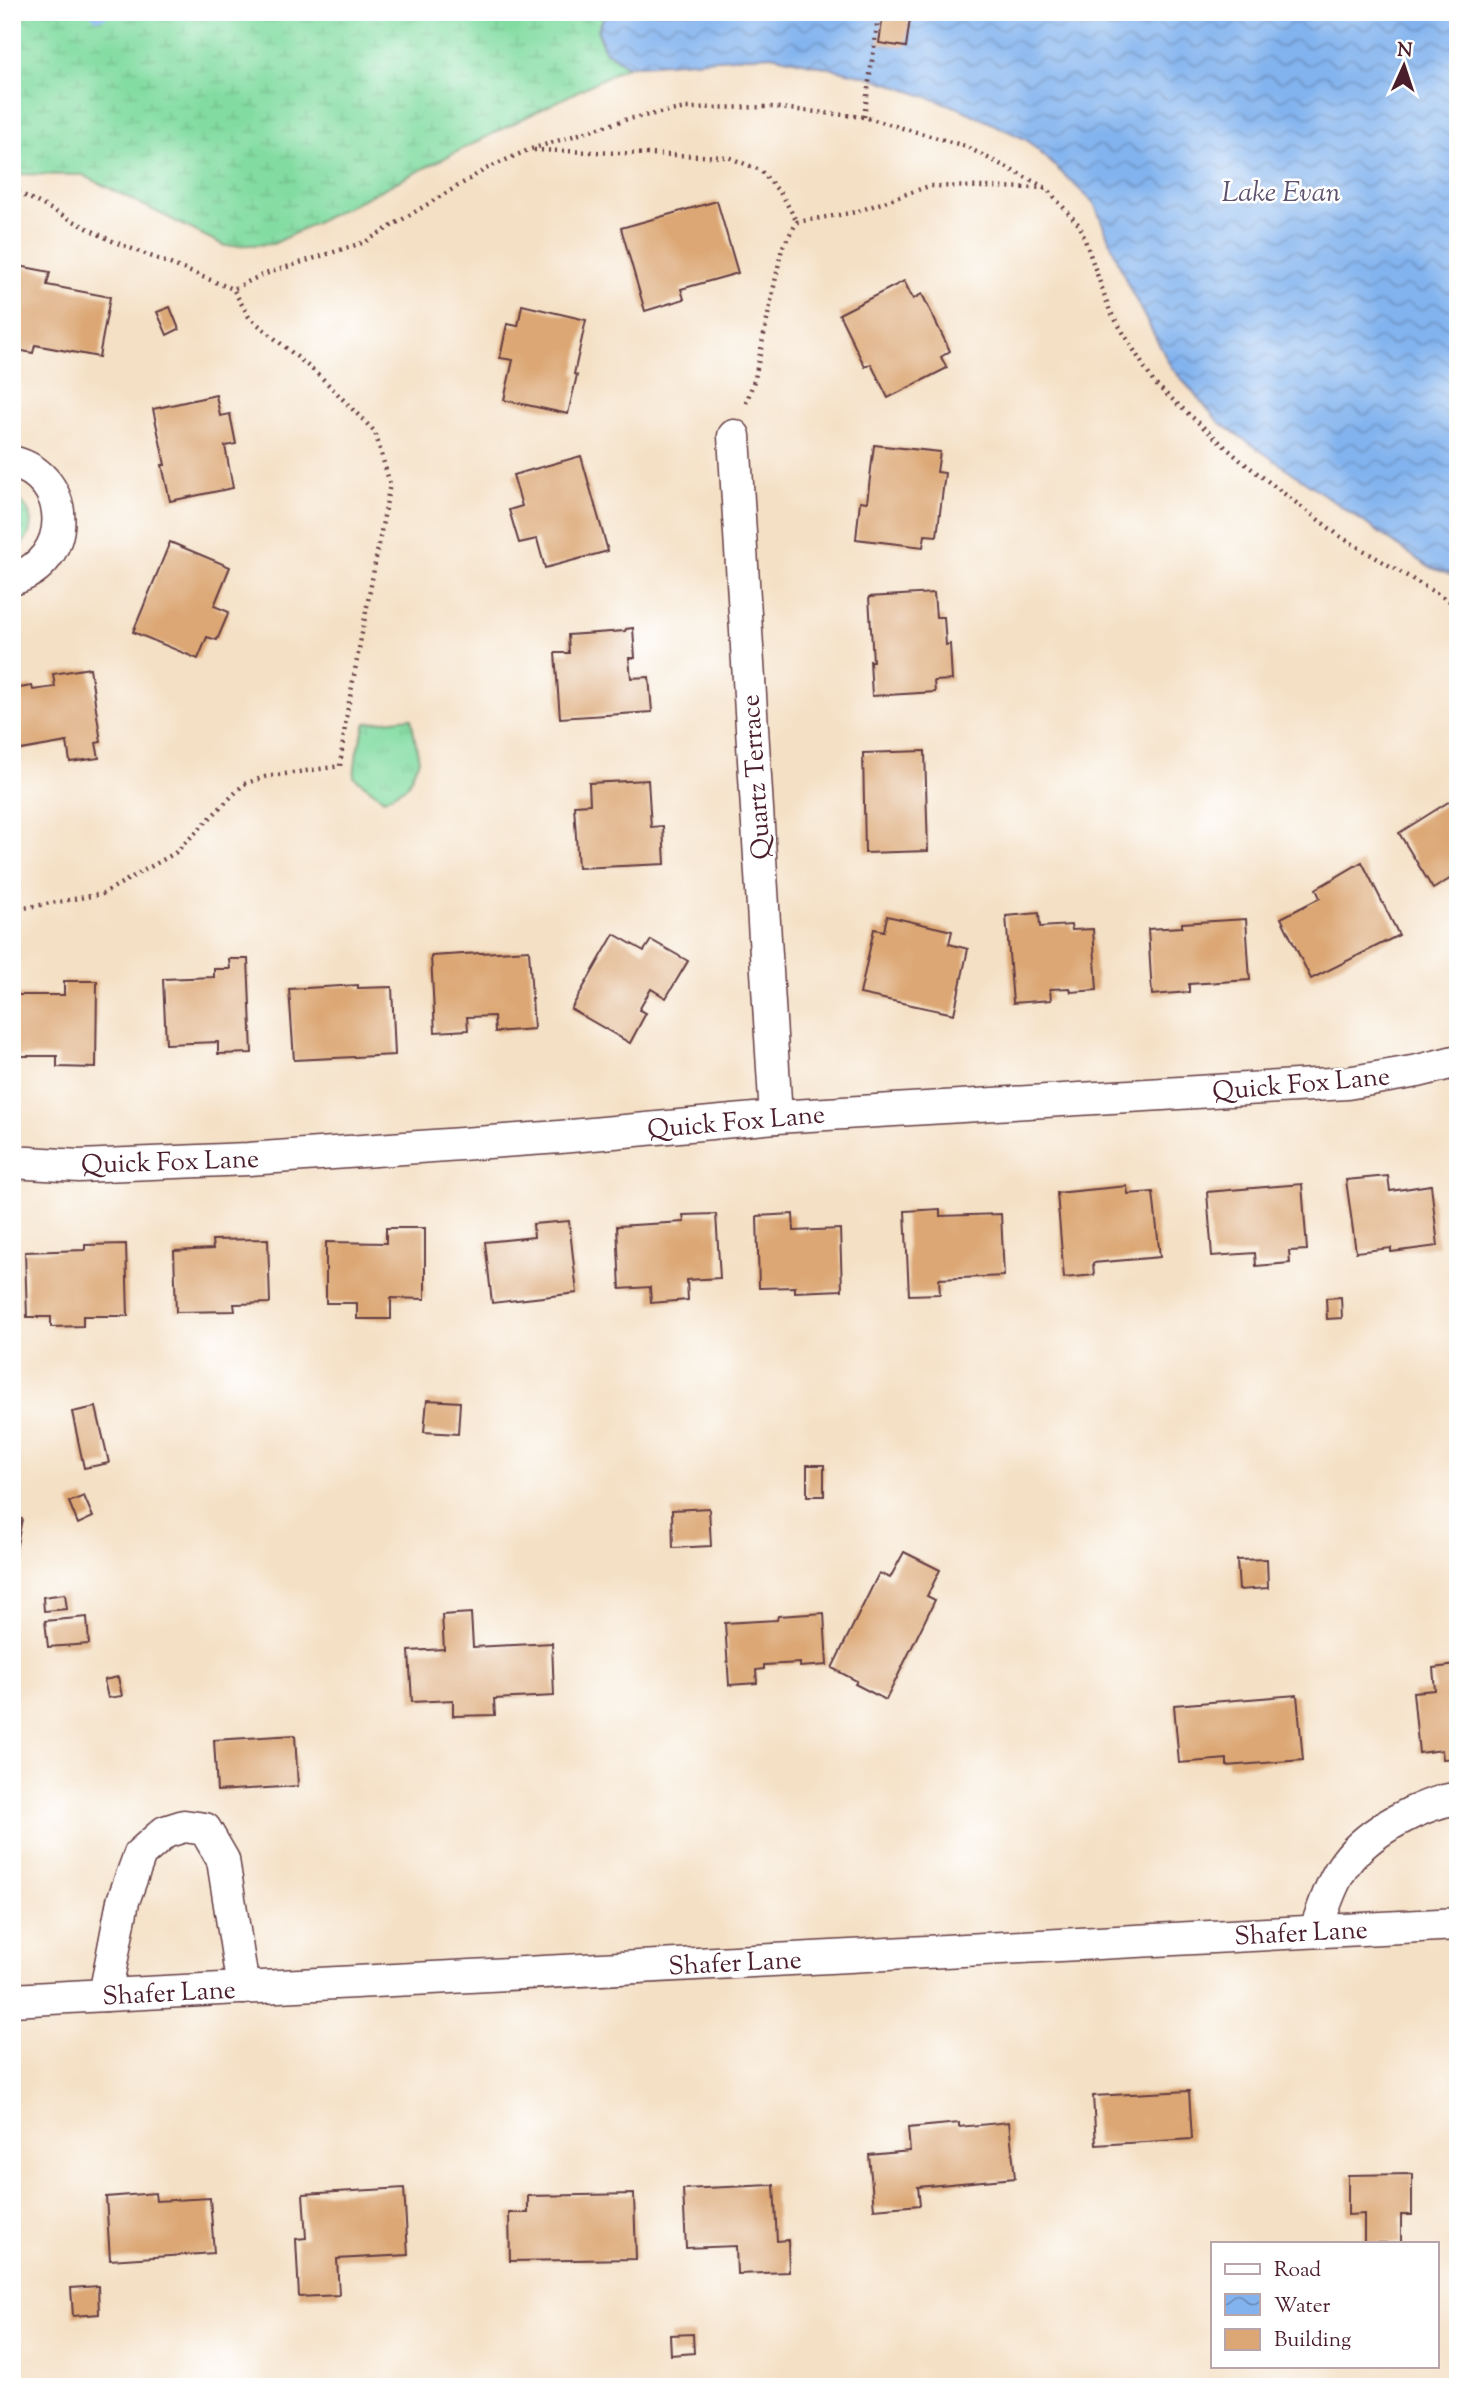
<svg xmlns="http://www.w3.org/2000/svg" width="1470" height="2399" viewBox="0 0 1470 2399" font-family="'Sorts Mill Goudy',serif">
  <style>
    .grass { fill: url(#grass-dots); stroke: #667e66; stroke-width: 2 }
    .wetland { fill: url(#wetland-marsh); stroke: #667e66; stroke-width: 2 }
    .park { fill: url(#park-tufts); stroke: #667e66; stroke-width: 2 }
    .water { fill: url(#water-waves); stroke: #66698c; stroke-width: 2 }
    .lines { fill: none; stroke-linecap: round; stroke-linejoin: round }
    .stream { stroke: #82b3ee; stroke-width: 12 }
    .building { fill: #dca774 }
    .minor-casing { stroke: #643c42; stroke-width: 35 }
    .path { stroke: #643c42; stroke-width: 4.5; stroke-dasharray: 2 5; stroke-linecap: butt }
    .minor { stroke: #fff; stroke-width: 32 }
    .labels { text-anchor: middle; stroke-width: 5; stroke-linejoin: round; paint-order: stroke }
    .street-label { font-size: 26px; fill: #4a1f2b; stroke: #fff }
    .water-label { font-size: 28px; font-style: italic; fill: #5e536f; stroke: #fff }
  </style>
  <defs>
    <pattern id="grass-dots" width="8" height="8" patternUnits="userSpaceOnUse" patternTransform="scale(1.75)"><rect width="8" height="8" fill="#82dca1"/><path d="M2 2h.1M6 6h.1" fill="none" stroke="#72bc8b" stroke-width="1.8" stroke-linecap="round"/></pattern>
    <pattern id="wetland-marsh" width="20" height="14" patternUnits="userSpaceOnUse" patternTransform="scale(1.75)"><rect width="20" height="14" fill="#82dca1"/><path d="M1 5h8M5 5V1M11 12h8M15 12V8" fill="none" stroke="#72bc8b"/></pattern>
    <pattern id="park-tufts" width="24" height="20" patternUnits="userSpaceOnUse" patternTransform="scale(1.75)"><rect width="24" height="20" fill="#82dca1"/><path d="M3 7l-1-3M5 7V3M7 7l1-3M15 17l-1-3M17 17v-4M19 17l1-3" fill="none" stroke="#72bc8b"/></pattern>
    <pattern id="water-waves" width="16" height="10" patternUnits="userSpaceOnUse" patternTransform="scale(1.75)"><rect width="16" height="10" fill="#82b3ee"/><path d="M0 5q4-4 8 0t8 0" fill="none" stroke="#6c91c1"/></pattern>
  </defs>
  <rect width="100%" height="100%" fill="#fff"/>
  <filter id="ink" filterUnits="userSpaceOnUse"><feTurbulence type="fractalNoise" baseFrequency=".0143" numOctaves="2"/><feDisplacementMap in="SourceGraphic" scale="14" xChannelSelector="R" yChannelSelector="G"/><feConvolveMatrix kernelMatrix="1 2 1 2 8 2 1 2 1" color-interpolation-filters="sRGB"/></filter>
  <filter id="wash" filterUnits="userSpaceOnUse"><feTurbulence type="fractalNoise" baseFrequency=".00686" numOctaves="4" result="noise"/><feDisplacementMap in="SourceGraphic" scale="28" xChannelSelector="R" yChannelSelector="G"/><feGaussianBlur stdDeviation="1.57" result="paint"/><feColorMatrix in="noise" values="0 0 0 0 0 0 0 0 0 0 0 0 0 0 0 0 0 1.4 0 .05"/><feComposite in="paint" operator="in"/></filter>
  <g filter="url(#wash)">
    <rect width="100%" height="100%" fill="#f4e0c5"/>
    <path class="grass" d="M 12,496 C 38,507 36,540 12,551 Z"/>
    <path class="wetland" d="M 12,12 L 606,12 L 598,30 L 604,50 L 628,66 L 273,244 L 225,246 L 83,175 L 12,174 Z"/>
    <path class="park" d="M 411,718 L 419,760 L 407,786 L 384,799 L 354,777 L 357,751 L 366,723 Z"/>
    <path class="water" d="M 606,12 L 1458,12 L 1458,577 L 1429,567 L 1219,422 L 1171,367 L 1128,285 L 1094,203 L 1027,140 L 959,108 L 870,77 L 771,55 L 628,66 L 604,50 L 598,30 Z"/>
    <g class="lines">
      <path class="stream" d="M 96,12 L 98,14 L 104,12"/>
    </g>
    <g id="blocks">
      <g class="building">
        <path d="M 883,15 L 910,19 L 906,47 L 879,43 Z"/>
        <path d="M 717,201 L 738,273 L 681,289 L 684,299 L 645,311 L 621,228 Z"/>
        <path d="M 14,265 L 50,272 L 47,285 L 110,297 L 99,357 L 35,345 L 33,353 L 12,349 Z"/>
        <path d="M 904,281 L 913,299 L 922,294 L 950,351 L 941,357 L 947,368 L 888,398 L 871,364 L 865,367 L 839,314 Z"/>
        <path d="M 522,305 L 586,320 L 574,374 L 577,375 L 568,414 L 504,400 L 513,360 L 500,358 L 507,324 L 518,326 Z"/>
        <path d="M 170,307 L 179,329 L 167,335 L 157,312 Z"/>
        <path d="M 216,395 L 220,416 L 230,414 L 236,444 L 225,446 L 233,488 L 170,501 L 162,465 L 165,465 L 153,409 Z"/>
        <path d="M 874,445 L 940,452 L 937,472 L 945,473 L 937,536 L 925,535 L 923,547 L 856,539 L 860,501 L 867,502 Z"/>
        <path d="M 581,456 L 608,551 L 545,568 L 537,539 L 519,543 L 509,510 L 522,506 L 513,475 Z"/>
        <path d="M 170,542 L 230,567 L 214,606 L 229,612 L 217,640 L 207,637 L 198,659 L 133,632 Z"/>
        <path d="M 934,593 L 936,617 L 944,617 L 946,645 L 950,644 L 952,680 L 934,681 L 935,692 L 872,696 L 870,661 L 873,661 L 869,597 Z"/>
        <path d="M 633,628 L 635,658 L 629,658 L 631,678 L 649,677 L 652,712 L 560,718 L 555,653 L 569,653 L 568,635 L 625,631 L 626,629 Z"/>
        <path d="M 90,668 L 101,742 L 96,743 L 99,758 L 70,762 L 67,742 L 15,751 L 12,730 L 13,689 L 32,686 L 33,690 L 55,687 L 53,674 Z"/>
        <path d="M 925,751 L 928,851 L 865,853 L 863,753 Z"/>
        <path d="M 648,780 L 651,827 L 663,826 L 665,864 L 578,868 L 574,805 L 590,804 L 589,783 Z"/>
        <path d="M 1458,796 L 1458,874 L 1433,889 L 1399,833 Z"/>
        <path d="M 1362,862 L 1399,935 L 1311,979 L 1281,918 L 1320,898 L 1316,889 Z"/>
        <path d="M 1039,913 L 1040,927 L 1071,925 L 1072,930 L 1093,929 L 1097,990 L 1071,992 L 1070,988 L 1050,989 L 1051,1000 L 1013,1003 L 1006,916 Z"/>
        <path d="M 887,916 L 952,931 L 949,944 L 968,949 L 954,1014 L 860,994 L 874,929 L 884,931 Z"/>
        <path d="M 1246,919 L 1250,980 L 1189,984 L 1189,992 L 1152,995 L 1148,929 L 1182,927 L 1182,923 Z"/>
        <path d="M 614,934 L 644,951 L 651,940 L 688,961 L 666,998 L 651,989 L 639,1010 L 646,1013 L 630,1043 L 571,1009 Z"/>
        <path d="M 529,950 L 534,1029 L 495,1032 L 494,1016 L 467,1017 L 468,1030 L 435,1032 L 431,956 Z"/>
        <path d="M 229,959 L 248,959 L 252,1053 L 218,1054 L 218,1042 L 166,1044 L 163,979 L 214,977 L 214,969 L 230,969 Z"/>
        <path d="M 64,981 L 97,981 L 96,1068 L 57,1067 L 57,1056 L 12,1056 L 12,995 L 64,995 Z"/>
        <path d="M 358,985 L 358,988 L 392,987 L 395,1055 L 294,1060 L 289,989 Z"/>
        <path d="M 1388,1176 L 1390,1191 L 1431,1185 L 1438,1246 L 1391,1252 L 1391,1248 L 1356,1252 L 1346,1180 Z"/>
        <path d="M 1302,1184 L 1307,1250 L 1289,1251 L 1290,1263 L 1256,1266 L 1255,1253 L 1212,1256 L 1207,1192 Z"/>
        <path d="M 1127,1186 L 1128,1194 L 1153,1192 L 1160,1257 L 1093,1263 L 1094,1275 L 1064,1278 L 1057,1193 Z"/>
        <path d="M 940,1209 L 940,1216 L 1001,1214 L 1004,1276 L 939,1279 L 940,1294 L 909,1295 L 905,1211 Z"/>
        <path d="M 716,1214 L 720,1278 L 687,1280 L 688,1300 L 651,1303 L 650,1287 L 620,1289 L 617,1226 L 684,1222 L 683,1215 Z"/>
        <path d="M 793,1214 L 794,1231 L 840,1229 L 842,1290 L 795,1292 L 795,1287 L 759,1288 L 757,1216 Z"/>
        <path d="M 569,1221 L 577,1293 L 492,1303 L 485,1242 L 534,1237 L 533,1224 Z"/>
        <path d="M 386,1228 L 425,1228 L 425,1299 L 391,1298 L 391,1319 L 357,1319 L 357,1303 L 326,1303 L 326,1242 L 386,1243 Z"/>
        <path d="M 268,1239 L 270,1303 L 234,1304 L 235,1311 L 176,1312 L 174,1251 L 213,1249 L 212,1240 Z"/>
        <path d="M 126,1244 L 128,1316 L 83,1316 L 83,1326 L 51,1327 L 51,1317 L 27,1317 L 25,1252 L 85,1250 L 85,1245 Z"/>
        <path d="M 1341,1297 L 1342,1318 L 1327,1319 L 1326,1298 Z"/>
        <path d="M 427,1400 L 460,1402 L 458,1434 L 424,1432 Z"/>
        <path d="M 96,1407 L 109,1463 L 84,1468 L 72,1412 Z"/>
        <rect x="807" y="1465" width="17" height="31"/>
        <path d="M 84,1496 L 93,1517 L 78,1524 L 69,1502 Z"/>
        <path d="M 709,1508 L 711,1546 L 673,1548 L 672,1510 Z"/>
        <path d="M 12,1517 L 22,1519 L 15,1555 L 12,1554 Z"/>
        <path d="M 904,1552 L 940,1570 L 927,1596 L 935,1600 L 886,1700 L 855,1684 L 857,1681 L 832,1668 L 879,1573 L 890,1578 Z"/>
        <path d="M 1267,1559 L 1268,1588 L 1239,1590 L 1237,1560 Z"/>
        <path d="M 65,1594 L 67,1609 L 44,1611 L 43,1597 Z"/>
        <path d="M 471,1613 L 473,1647 L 552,1643 L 554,1696 L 494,1699 L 495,1715 L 453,1716 L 453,1700 L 412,1702 L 409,1651 L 444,1649 L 442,1615 Z"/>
        <path d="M 824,1613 L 827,1665 L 800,1667 L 800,1663 L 764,1665 L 764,1669 L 756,1670 L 757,1683 L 729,1685 L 725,1623 L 777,1620 L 778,1616 Z"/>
        <path d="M 87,1617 L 89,1644 L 48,1647 L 45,1621 Z"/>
        <path d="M 1458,1665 L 1458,1758 L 1443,1759 L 1442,1750 L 1419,1753 L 1413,1692 L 1435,1690 L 1433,1668 Z"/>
        <path d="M 118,1677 L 122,1696 L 108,1698 L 104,1680 Z"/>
        <path d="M 1297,1695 L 1303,1760 L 1227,1766 L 1227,1759 L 1179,1763 L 1174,1705 Z"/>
        <path d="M 295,1735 L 298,1786 L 217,1791 L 214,1740 Z"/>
        <path d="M 1189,2091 L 1192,2139 L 1096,2145 L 1093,2096 Z"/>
        <path d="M 1009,2122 L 1015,2178 L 918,2187 L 920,2205 L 874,2209 L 869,2155 L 910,2151 L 908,2128 L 959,2123 L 959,2127 Z"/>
        <path d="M 1412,2174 L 1412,2215 L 1401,2215 L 1401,2243 L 1364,2243 L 1364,2214 L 1348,2215 L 1348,2175 Z"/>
        <path d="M 774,2185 L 777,2241 L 788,2240 L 789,2272 L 737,2274 L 736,2246 L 686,2248 L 683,2189 Z"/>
        <path d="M 404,2188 L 408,2255 L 337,2259 L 339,2295 L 299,2297 L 296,2239 L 306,2238 L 303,2194 Z"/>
        <path d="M 155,2193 L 156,2201 L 210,2198 L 214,2253 L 110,2260 L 106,2197 Z"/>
        <path d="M 634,2194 L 636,2259 L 510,2261 L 509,2213 L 528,2213 L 528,2196 Z"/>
        <path d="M 12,2236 L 14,2236 L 17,2265 L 12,2266 Z"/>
        <path d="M 98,2286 L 99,2314 L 73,2316 L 71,2288 Z"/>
        <path d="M 693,2334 L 694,2353 L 671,2355 L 670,2335 Z"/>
      </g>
    </g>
  </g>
  <g filter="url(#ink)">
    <use href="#blocks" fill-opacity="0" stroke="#643c42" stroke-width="2"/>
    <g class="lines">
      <g class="minor-casing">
        <g id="minor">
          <path d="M 734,436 L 776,1117"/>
          <path d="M 12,462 C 74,477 74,562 12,579"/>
          <path d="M 12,1162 L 79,1166 L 248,1159 L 560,1137 L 776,1117 L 1347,1083 L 1418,1071 L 1458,1061"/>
          <path d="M 1315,1931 C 1324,1908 1331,1882 1346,1862 C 1369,1831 1420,1804 1458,1798"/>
          <path d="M 105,1995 L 123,1901 L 140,1854 L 165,1832 L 184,1826 L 205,1829 L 223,1860 L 243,1988"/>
          <path d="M 12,2000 L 1458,1924"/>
        </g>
      </g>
      <g class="path">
        <path d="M 864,117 L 879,12"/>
        <path d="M 534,150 L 728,157 L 760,170 L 782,195 L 797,222"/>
        <path d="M 12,189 L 110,240 L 233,289 L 262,275 L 365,242 L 486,169 L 528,150 L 628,119 L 686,108 L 771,107 L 864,117 L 965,146 L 1046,188"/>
        <path d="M 746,403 L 755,378 L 782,248 L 797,222 L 856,212 L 929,186 L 1046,188 L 1080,226 L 1110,311 L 1154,383 L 1240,460 L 1341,537 L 1458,606"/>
        <path d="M 12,910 L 102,894 L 175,853 L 244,784 L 265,777 L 340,766 L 346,718 L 390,484 L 375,432 L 321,377 L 249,317 L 233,289"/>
      </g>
      <use href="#minor" class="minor"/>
    </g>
  </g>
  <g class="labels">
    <g class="street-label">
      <text transform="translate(755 777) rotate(-94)" y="9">Quartz Terrace</text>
      <text transform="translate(1301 1083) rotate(-5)" y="9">Quick Fox Lane</text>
      <text transform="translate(736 1121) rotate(-5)" y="9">Quick Fox Lane</text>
      <text transform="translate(170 1161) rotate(-2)" y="9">Quick Fox Lane</text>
      <text transform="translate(1301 1932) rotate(-3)" y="9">Shafer Lane</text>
      <text transform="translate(735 1962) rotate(-3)" y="9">Shafer Lane</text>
      <text transform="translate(169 1992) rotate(-3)" y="9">Shafer Lane</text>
    </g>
    <g class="water-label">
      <text x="1281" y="201">Lake Evan</text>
    </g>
  </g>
  <rect width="1470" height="2399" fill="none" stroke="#fff" stroke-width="42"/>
  <rect x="1211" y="2242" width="228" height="126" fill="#ffffff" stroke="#b7a5aa" stroke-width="2"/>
  <rect x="1225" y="2264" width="35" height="10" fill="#ffffff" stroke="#b7a5aa" stroke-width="2"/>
  <text x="1274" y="2276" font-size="21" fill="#4a1f2b">Road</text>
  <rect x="1225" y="2294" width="35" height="21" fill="url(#water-waves)" stroke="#b7a5aa" stroke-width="2"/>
  <text x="1274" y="2312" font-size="21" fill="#4a1f2b">Water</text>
  <rect x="1225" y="2329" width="35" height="21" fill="#dca774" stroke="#b7a5aa" stroke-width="2"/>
  <text x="1274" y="2346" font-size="21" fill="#4a1f2b">Building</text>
  <g transform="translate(1404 66) rotate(3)" stroke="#ffffff" stroke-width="5" paint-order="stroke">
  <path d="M0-5L12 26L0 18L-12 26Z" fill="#4a1f2b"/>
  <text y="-10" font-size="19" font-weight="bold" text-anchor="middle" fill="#4a1f2b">N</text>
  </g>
</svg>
